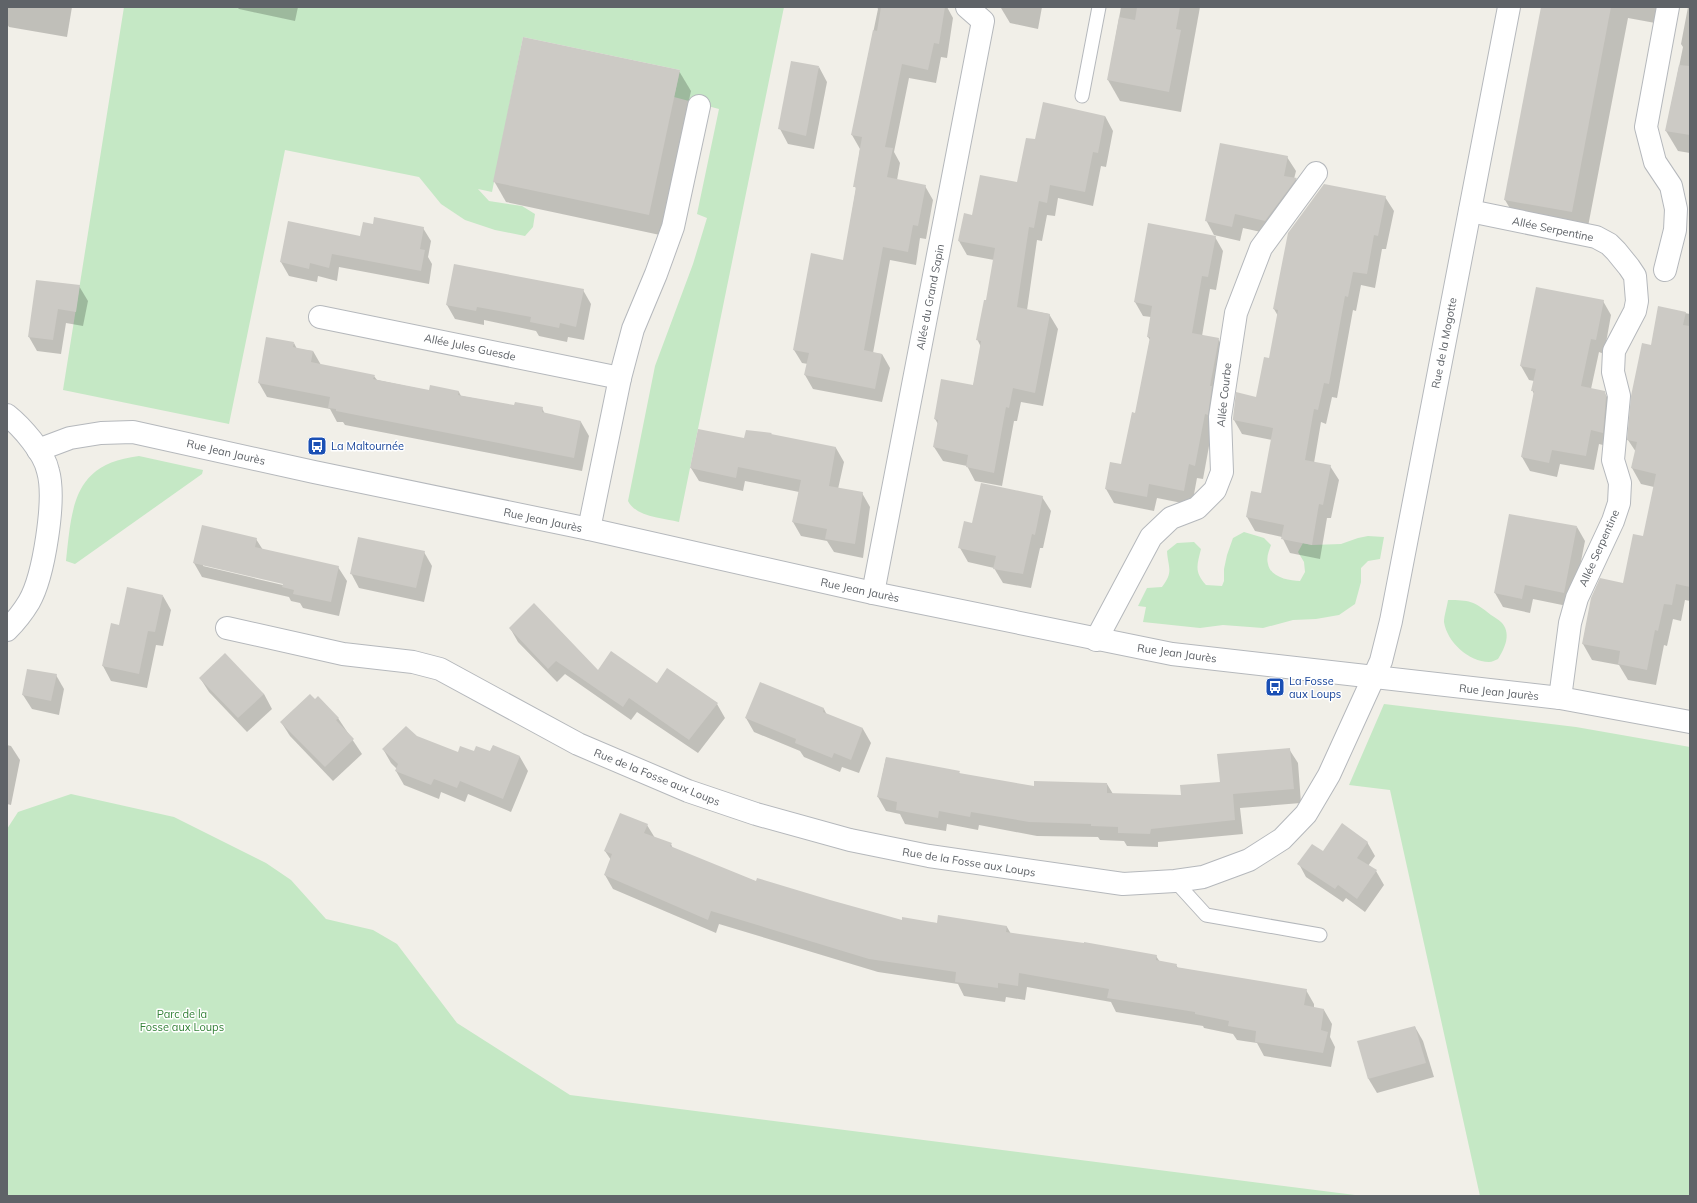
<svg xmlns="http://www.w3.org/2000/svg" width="1697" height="1203" viewBox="0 0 1697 1203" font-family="Mulish,sans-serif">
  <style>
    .green { fill: #c5e8c5 }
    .shadow { fill: #0003; fill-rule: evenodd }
    .building { fill: #cccac5 }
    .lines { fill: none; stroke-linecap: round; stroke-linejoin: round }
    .service-casing { stroke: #b5b8bc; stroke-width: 15 }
    .minor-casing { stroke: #b5b8bc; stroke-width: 24 }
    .tertiary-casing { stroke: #b5b8bc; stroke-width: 24 }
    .service { stroke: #fff; stroke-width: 13 }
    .minor { stroke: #fff; stroke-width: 22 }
    .tertiary { stroke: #fff; stroke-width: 22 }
    .labels { text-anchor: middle; stroke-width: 3; stroke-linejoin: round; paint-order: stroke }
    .street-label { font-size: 11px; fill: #5f6368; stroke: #fff }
    .transit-label { font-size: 11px; fill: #164399; stroke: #fff; text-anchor: start }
    .park-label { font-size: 11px; fill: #348238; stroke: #fff }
  </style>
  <rect width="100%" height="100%" fill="#f1efe8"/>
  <g class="green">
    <path d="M 124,7 L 784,7 L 679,522 C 663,518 636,517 628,501 L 655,366 L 693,264 L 707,218 L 697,214 L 719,109 L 674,97 L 680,70 L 523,37 L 492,192 L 478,189 L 489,201 L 522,206 L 535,214 L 533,227 L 525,236 L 495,230 L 465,220 L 441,204 L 419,177 L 285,150 L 229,424 L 63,390 Z"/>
    <path d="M 139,456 L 203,470 L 202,474 L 75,564 L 66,561 C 72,506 73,464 139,456 Z"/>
    <path d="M 1244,532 L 1264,538 L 1271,545 C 1269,551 1266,557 1268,564 C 1270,577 1289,581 1300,581 L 1305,572 L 1304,562 L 1298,552 L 1303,543 L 1312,545 L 1341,544 L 1358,538 L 1368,536 L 1384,537 L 1380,559 L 1368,561 L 1361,568 L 1361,582 L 1355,604 L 1339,615 L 1316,619 L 1293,620 L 1263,628 L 1223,625 L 1200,628 L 1143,622 L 1146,607 L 1138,606 L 1147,588 L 1162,587 C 1174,571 1168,568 1167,551 L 1177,543 L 1194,542 L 1201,549 C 1197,565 1194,572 1206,585 L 1222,586 L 1224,581 L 1224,569 L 1227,555 L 1233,538 Z"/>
    <path d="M 1448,600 C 1469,600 1474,601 1491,615 C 1494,617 1498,619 1501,622 C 1512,633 1505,648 1498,659 C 1495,660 1492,662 1489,662 C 1469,662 1447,642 1444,622 C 1444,616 1447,607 1448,600 Z"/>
    <path d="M 1384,704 L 1576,727 L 1690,747 L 1690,1196 L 1480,1196 L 1390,790 L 1349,785 Z"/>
    <path d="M 71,794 L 174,817 L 266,863 L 291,880 L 326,919 L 373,930 L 397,944 L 457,1023 L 570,1095 L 1363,1196 L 7,1196 L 7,829 L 18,812 Z"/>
  </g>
  <g class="shadow">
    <path d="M 7,7 L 72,7 L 67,37 L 9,27 L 7,24 Z"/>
    <path d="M 237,7 L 298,7 L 295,21 L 239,9 Z"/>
    <path d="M 877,7 L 947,7 L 953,18 L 947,58 L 941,57 L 936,83 L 909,78 L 894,152 L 900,163 L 897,180 L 925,186 L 933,200 L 926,239 L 920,238 L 916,265 L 890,260 L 873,353 L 882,354 L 890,368 L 882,402 L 813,389 L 805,375 L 808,364 L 802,363 L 794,350 L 844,261 L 856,189 L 855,186 L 860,149 L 852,135 L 878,9 Z"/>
    <path d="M 995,7 L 1042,7 L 1038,29 L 1010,23 L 1001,8 Z"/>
    <path d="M 1121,7 L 1200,7 L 1181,112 L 1120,101 L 1108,80 Z"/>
    <path d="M 1542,7 L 1669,7 L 1666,25 L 1628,18 L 1586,237 L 1520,225 L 1505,200 Z"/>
    <path d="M 1688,7 L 1690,7 L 1690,153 L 1678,151 L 1666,131 L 1683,47 L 1681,44 Z"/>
    <path d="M 819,67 L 827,82 L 814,149 L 788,144 L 780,129 Z"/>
    <path d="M 679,71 L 691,91 L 660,235 L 506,202 L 494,181 Z"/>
    <path d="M 1105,116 L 1113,131 L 1106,167 L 1101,166 L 1093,206 L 1058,198 L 1055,216 L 1047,215 L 1042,241 L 1037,240 L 1027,310 L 1049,314 L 1058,329 L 1043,406 L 1021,402 L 1017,421 L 1014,421 L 1002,486 L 975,481 L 967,466 L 943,461 L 934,447 L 938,424 L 935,419 L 973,387 L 981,347 L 977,339 L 987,301 L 994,260 L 967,255 L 959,241 L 972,216 L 1018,184 L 1035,140 Z"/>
    <path d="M 1287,157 L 1296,171 L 1294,179 L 1296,179 L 1304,193 L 1274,235 L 1243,228 L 1240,241 L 1214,235 L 1206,220 Z"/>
    <path d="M 1385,197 L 1394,211 L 1386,249 L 1382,249 L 1375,288 L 1361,285 L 1356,311 L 1353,310 L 1337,398 L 1332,397 L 1326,424 L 1321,422 L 1314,463 L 1330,466 L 1339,480 L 1331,518 L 1327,518 L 1320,559 L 1290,553 L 1282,537 L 1255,531 L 1247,517 L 1262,494 L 1272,440 L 1242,434 L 1234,420 L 1257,398 L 1270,360 L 1278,316 L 1274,309 Z"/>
    <path d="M 289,222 L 361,237 L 423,228 L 431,241 L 428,257 L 432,264 L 429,284 L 339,267 L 337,281 L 318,276 L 317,282 L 289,276 L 281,262 Z"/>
    <path d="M 1215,237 L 1223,251 L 1216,290 L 1210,289 L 1202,336 L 1218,339 L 1226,353 L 1203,479 L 1197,478 L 1192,505 L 1157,498 L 1154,511 L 1114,503 L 1106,489 L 1122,465 L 1136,414 L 1150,340 L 1148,337 L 1151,317 L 1143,316 L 1135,302 Z"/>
    <path d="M 79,286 L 88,301 L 83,326 L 66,323 L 61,354 L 37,351 L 29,337 Z"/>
    <path d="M 583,290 L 591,304 L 584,340 L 568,337 L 567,342 L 539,336 L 536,331 L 484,320 L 484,325 L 455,319 L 447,305 Z"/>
    <path d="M 1603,301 L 1611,315 L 1604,354 L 1599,352 L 1591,389 L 1604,392 L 1613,407 L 1611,447 L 1599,444 L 1594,470 L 1560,464 L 1557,477 L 1530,471 L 1522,457 L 1534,394 L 1532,390 L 1534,381 L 1529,380 L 1521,366 Z"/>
    <path d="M 1659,308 L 1690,314 L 1690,601 L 1685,600 L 1681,621 L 1673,619 L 1667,646 L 1664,645 L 1656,685 L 1628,680 L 1619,665 L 1592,660 L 1583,644 L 1624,584 L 1644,538 L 1654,487 L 1641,484 L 1632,468 L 1636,452 L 1628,440 L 1652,346 Z"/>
    <path d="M 294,343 L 297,349 L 313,351 L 321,365 L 374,376 L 377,380 L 430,391 L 459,392 L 461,396 L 515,406 L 542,408 L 545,414 L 581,422 L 589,436 L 582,471 L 345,425 L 343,422 L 337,422 L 330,409 L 267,397 L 259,383 Z"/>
    <path d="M 771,434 L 772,436 L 836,448 L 844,462 L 838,489 L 862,493 L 870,507 L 863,558 L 834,552 L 827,541 L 801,536 L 793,522 L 799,492 L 745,481 L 743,491 L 699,481 L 691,468 L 745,439 Z"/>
    <path d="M 1042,497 L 1051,511 L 1043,548 L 1040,548 L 1031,588 L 1003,583 L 994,568 L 968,562 L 960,548 L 973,524 Z"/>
    <path d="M 1577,527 L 1585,541 L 1572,607 L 1533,599 L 1530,613 L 1503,607 L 1495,593 Z"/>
    <path d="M 256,539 L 263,550 L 338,567 L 347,581 L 339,616 L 303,608 L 300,603 L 291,601 L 289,597 L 202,577 L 194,563 ZM 203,564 L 288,584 L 287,586 L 203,566 Z"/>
    <path d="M 424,552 L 432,566 L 424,602 L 359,588 L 351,573 Z"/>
    <path d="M 163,596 L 171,610 L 163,646 L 156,645 L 147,688 L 111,681 L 103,666 L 112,624 L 119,626 Z"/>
    <path d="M 510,628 L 598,671 L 657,685 L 717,704 L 725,718 L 698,753 L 637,712 L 631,720 L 565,674 L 557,682 L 518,642 Z"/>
    <path d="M 56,675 L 64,689 L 59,715 L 32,709 L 23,695 Z"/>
    <path d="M 200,678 L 264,694 L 272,709 L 247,732 L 209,692 Z"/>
    <path d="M 824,709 L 827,715 L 863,729 L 871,743 L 859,773 L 842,767 L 840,772 L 804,757 L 800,751 L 754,732 L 746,718 Z"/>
    <path d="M 338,718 L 362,754 L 333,781 L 290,736 L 281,722 Z"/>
    <path d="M 7,745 L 11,746 L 20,760 L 11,805 L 7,804 Z"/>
    <path d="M 493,746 L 520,757 L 528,771 L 511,812 L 468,794 L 465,802 L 441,792 L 439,799 L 404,785 L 396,771 L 397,769 L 391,763 L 383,749 L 458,753 L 490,752 Z"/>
    <path d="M 1289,749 L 1298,763 L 1301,803 L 1240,808 L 1243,834 L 1158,842 L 1158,847 L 1127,846 L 1124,841 L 1100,840 L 1098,837 L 1037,836 L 979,825 L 978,830 L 947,824 L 946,831 L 905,824 L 900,814 L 886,811 L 878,797 L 886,758 L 959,772 L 960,774 L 1035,787 L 1107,784 L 1113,794 L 1182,796 L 1221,783 Z"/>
    <path d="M 647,825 L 655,838 L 671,844 L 673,849 L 757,882 L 903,921 L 1007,927 L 1011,934 L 1156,956 L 1160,962 L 1176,965 L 1178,968 L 1306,990 L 1314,1004 L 1314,1008 L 1324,1010 L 1332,1024 L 1330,1037 L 1335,1047 L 1331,1067 L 1264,1056 L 1257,1043 L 1237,1040 L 1233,1034 L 1204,1028 L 1203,1026 L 1116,1012 L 1111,1002 L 1027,987 L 1025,1000 L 1006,997 L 1005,1002 L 964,996 L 958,984 L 878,972 L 719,924 L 716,933 L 613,889 L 605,875 L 611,860 L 605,851 Z"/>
    <path d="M 1367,842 L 1375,856 L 1368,866 L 1376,871 L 1384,885 L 1365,912 L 1346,898 L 1343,902 L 1306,877 L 1299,864 L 1323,852 Z"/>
    <path d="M 1415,1027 L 1423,1041 L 1434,1077 L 1377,1093 L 1368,1078 Z"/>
  </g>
  <g class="building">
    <path d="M 881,7 L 945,7 L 939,44 L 934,43 L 928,70 L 902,64 L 885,147 L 893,148 L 887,177 L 926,185 L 918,226 L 913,225 L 908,252 L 883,247 L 864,350 L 882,354 L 875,389 L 804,375 L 809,353 L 793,350 L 811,253 L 843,260 L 856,187 L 853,187 L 862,137 L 851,135 L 873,30 L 877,31 Z"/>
    <path d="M 1137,7 L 1180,7 L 1176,29 L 1181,30 L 1169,92 L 1107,80 L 1119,17 L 1135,20 Z"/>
    <path d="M 1541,7 L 1611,7 L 1572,212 L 1504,200 Z"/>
    <path d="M 523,37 L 680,70 L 649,215 L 493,182 Z"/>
    <path d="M 791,61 L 819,66 L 806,136 L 778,129 Z"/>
    <path d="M 1679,65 L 1690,66 L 1690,135 L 1665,131 Z"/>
    <path d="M 1043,102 L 1105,116 L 1098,153 L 1093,152 L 1085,192 L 1050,185 L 1047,203 L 1039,201 L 1034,228 L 1029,227 L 1017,307 L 1050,314 L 1035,393 L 1013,388 L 1009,408 L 1006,407 L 994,473 L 966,467 L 968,455 L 933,447 L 938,420 L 934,419 L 941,379 L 973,385 L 981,341 L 976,340 L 984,300 L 986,300 L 995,248 L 958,241 L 964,213 L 972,215 L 980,175 L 1017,182 L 1026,138 L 1035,139 Z"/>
    <path d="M 1220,143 L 1288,156 L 1284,176 L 1297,178 L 1265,221 L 1235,214 L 1232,227 L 1205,221 Z"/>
    <path d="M 1324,184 L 1386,196 L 1378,236 L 1374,235 L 1367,274 L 1353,272 L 1348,297 L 1345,296 L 1329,384 L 1324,383 L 1318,410 L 1314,409 L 1305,460 L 1331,465 L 1323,505 L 1319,504 L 1312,545 L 1281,539 L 1284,525 L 1246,517 L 1251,491 L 1261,493 L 1273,428 L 1233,420 L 1233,418 L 1236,392 L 1256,397 L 1264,357 L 1269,358 L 1278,310 L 1273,309 L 1288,233 Z"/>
    <path d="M 374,217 L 424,227 L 420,249 L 425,250 L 421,271 L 332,254 L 329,268 L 310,263 L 309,269 L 280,262 L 288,221 L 360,236 L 363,222 L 373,224 Z"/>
    <path d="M 1148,223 L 1216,236 L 1208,277 L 1202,276 L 1192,333 L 1219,338 L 1210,386 L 1212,386 L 1208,415 L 1205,414 L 1195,466 L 1189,464 L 1184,491 L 1149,484 L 1147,497 L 1105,489 L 1110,462 L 1121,464 L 1132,412 L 1135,413 L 1150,337 L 1147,337 L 1152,306 L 1134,302 Z"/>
    <path d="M 454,264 L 584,289 L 576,327 L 560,323 L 559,328 L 530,322 L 531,317 L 477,307 L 476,311 L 446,305 Z"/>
    <path d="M 36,280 L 80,285 L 76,312 L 58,309 L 53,340 L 28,337 Z"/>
    <path d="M 1536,287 L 1604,300 L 1596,340 L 1591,339 L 1581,386 L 1605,391 L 1606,397 L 1603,433 L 1591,430 L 1586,456 L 1552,450 L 1549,463 L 1521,457 L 1534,391 L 1531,391 L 1536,369 L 1520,366 Z"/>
    <path d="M 1658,306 L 1686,312 L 1683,325 L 1690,326 L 1690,587 L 1676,584 L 1672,605 L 1664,604 L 1658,631 L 1655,630 L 1647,670 L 1618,664 L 1620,651 L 1582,644 L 1591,598 L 1600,578 L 1623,583 L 1633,534 L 1643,536 L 1656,474 L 1631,468 L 1637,442 L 1627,440 L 1631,396 L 1642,343 L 1651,345 Z"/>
    <path d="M 266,337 L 294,342 L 293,347 L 313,351 L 311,362 L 375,375 L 373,379 L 429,390 L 430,385 L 459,391 L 458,395 L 514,405 L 515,402 L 543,407 L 542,412 L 581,421 L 574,458 L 336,411 L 336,409 L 328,408 L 330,397 L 258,383 Z"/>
    <path d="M 698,429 L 744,438 L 746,430 L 772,433 L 771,434 L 836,447 L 829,486 L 863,492 L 855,544 L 825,539 L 827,529 L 792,522 L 801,480 L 738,467 L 736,478 L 690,468 Z"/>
    <path d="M 981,483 L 1043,496 L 1035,535 L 1032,534 L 1023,574 L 993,569 L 996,556 L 958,548 L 964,521 L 972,523 Z"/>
    <path d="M 1509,514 L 1577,526 L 1564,593 L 1525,585 L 1522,599 L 1494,593 Z"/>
    <path d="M 202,525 L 257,538 L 255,547 L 339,566 L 331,602 L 293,594 L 294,590 L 282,587 L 283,584 L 193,563 Z"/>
    <path d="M 358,537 L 425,551 L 416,588 L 350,574 Z"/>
    <path d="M 127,587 L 163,595 L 155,632 L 148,631 L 139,674 L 102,666 L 111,623 L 119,625 Z"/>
    <path d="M 534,603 L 598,670 L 611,651 L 657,683 L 667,668 L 718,703 L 689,740 L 629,698 L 623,707 L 556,661 L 548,669 L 509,628 Z"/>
    <path d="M 225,653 L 264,694 L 238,718 L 199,678 Z"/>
    <path d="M 27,669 L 57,674 L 51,701 L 22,695 Z"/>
    <path d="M 760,682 L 824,708 L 823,712 L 863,728 L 851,760 L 834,753 L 832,758 L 795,743 L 796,739 L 745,718 Z"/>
    <path d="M 310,694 L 315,699 L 318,696 L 339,718 L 336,720 L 354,739 L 325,767 L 280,722 Z"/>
    <path d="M 406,726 L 417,736 L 458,752 L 460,746 L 474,751 L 476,746 L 490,751 L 493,745 L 520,756 L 503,799 L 460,781 L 457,788 L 434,779 L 431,785 L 395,771 L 398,764 L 382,749 Z"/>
    <path d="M 1290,748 L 1294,789 L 1233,794 L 1235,820 L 1151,829 L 1150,834 L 1118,833 L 1118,827 L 1091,826 L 1091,824 L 1029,822 L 971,812 L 970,817 L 939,811 L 938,818 L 896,810 L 897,802 L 877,797 L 886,757 L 960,771 L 959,773 L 1034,786 L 1034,781 L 1107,783 L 1107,793 L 1181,795 L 1180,785 L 1220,782 L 1217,754 Z"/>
    <path d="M 620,813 L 648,824 L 644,833 L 672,843 L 670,846 L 756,881 L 757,878 L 830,900 L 902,920 L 902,917 L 937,923 L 938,915 L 1007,926 L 1006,932 L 1084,943 L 1084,942 L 1157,955 L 1156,960 L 1177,964 L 1176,967 L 1307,989 L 1304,1005 L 1324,1009 L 1321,1030 L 1328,1032 L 1323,1053 L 1255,1042 L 1256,1031 L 1228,1026 L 1229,1021 L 1195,1014 L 1195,1012 L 1107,998 L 1109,989 L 1019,973 L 1018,986 L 998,983 L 998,988 L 955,982 L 956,972 L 869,959 L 711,911 L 708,920 L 604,875 L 612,854 L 604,851 Z"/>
    <path d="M 1342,823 L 1368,842 L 1357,858 L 1377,870 L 1357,899 L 1338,885 L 1335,889 L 1297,864 L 1312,844 L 1323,851 Z"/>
    <path d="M 1415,1026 L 1426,1063 L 1368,1079 L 1357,1041 Z"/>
  </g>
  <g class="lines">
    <g class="service-casing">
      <g id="service">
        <path d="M 1082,96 L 1099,7"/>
        <path d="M 1175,881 L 1206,915 L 1320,935"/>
      </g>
    </g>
    <g class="minor-casing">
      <g id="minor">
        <path d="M 1470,211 L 1596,237 L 1609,244 L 1616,251 L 1629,267 L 1635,276 L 1637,301 L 1635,311 L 1614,351 L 1613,372 L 1619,396 L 1613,460 L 1620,483 L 1619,503 L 1613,521 L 1577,598 L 1570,623 L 1560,698"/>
        <path d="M 1665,270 L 1675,230 L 1676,209 L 1671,186 L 1655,162 L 1646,127 L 1668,7"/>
        <path d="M 320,317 L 620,378"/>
        <path d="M 38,450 L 70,438 L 101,433 L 133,432 L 314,472 L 589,529 L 873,593 L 1172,654 L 1560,698 L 1690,722"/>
        <path d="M 589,529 L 620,378 L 633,329 L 656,274 L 673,227 L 699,106"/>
        <path d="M 873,593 L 983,21 L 967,7"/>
        <path d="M 227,628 L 343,654 L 413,662 L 440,669 L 578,744 L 688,791 L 756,814 L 850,840 L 929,856 L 1123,884 L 1175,881 L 1203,877 L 1249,860 L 1282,839 L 1306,814 L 1329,775 L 1381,661 L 1391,621 L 1509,7"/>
        <path d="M 1096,640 L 1151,537 L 1171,518 L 1197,508 L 1215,490 L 1222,472 L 1220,417 L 1236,313 L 1261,248 L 1316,173"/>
      </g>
    </g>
    <g class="tertiary-casing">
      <path id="tertiary" d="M 7,415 C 22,427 44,452 48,471 C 56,499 44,576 29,602 C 23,612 15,622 7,630"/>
    </g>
    <use href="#service" class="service"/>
    <use href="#minor" class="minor"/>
    <use href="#tertiary" class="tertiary"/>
  </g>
  <defs>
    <g id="bus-square" transform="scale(1)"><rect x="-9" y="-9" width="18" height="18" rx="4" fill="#1a4fb4" stroke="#fff"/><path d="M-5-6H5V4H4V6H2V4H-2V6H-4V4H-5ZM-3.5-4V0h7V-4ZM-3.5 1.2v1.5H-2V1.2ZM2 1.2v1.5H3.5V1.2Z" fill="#fff"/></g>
  </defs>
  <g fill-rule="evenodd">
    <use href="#bus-square" x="317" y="446"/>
    <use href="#bus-square" x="1275" y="687"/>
  </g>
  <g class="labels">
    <g class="street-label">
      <text transform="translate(1553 229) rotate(12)" y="4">Allée Serpentine</text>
      <text transform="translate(930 297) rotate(-79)" y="4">Allée du Grand Sapin</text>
      <text transform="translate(1444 343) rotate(-79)" y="4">Rue de la Mogotte</text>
      <text transform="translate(470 347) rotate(12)" y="4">Allée Jules Guesde</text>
      <text transform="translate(1224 395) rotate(-84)" y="4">Allée Courbe</text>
      <text transform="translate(226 452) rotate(13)" y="4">Rue Jean Jaurès</text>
      <text transform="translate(543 520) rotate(12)" y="4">Rue Jean Jaurès</text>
      <text transform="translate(1599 548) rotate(-66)" y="4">Allée Serpentine</text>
      <text transform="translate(860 590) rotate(12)" y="4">Rue Jean Jaurès</text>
      <text transform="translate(1177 653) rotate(8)" y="4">Rue Jean Jaurès</text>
      <text transform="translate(1499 692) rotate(6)" y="4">Rue Jean Jaurès</text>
      <text transform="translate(657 777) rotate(22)" y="4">Rue de la Fosse aux Loups</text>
      <text transform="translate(969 862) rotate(9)" y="4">Rue de la Fosse aux Loups</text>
    </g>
    <g class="transit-label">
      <text x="331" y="450">La Maltournée</text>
      <text x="1289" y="685">La Fosse<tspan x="1289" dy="13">aux Loups</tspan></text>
    </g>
    <g class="park-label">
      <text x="182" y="1018">Parc de la<tspan x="182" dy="13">Fosse aux Loups</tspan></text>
    </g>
  </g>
  <rect width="1697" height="1203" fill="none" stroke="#5f6368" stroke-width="16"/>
</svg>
